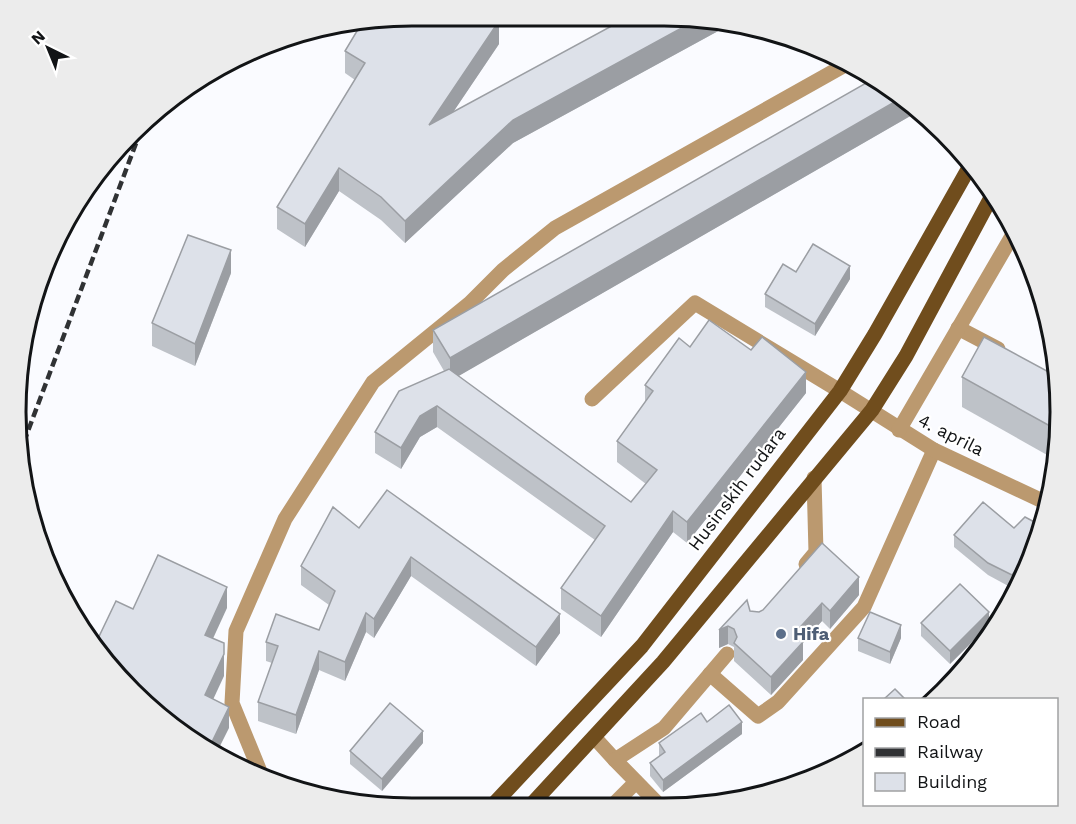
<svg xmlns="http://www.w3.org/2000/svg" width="1076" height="824" viewBox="0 0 1076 824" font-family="'Work Sans',sans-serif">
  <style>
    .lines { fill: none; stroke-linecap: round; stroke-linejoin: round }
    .lane { stroke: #bb996f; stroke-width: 15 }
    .street { stroke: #bb996f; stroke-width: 15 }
    .primary { stroke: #704d1d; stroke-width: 15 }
    .rail { stroke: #303234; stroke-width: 4.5; stroke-dasharray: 9 4.5; stroke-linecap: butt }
    .wall { fill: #bec2c8 }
    .shaded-wall { fill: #9b9ea3 }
    .building { fill: #dde1e9; stroke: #9b9ea3; stroke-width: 1.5 }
    .service-dot { fill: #5c6f8a; stroke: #fff; stroke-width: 2 }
    .labels { text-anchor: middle; stroke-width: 4.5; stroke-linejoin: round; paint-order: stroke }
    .street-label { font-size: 18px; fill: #121416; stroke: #fff }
    .service-label { font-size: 18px; font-weight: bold; fill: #4e5e75; stroke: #fff; text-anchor: start }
    .rim { fill: none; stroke: #121416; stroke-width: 3 }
  </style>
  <rect width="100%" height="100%" fill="#fafbff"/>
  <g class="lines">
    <g class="lane">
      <path d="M 958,328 L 998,349"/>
      <path d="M 592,399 L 695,303 L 840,391"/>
      <path d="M 806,564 L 816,552 L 814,478"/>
      <path d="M 710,674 L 758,716 L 778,702 L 864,607 L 934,450"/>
      <path d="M 594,737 L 615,760 L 664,728 L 727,654"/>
      <path d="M 615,760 L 660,806"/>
      <path d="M 282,787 L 261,774 L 232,703 L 236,631 L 285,519 L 373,382 L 470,303 L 503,270 L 555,228 L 845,65"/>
      <path d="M 612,806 L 636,782"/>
    </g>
    <g class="street">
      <path d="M 840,391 L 934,450 L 1049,504"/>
      <path d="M 899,430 L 1015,231"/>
    </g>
    <g class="primary">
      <path d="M 492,806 L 642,646 L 840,391 L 875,334 L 970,166"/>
      <path d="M 530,806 L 663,662 L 872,410 L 906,356 L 994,192"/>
    </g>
    <path class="rail" d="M 19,455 L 144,122"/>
  </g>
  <g class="wall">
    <path d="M 690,16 L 731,24 L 513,143 L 405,243 L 381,220 L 339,191 L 305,247 L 277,229 L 277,207 L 355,80 L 345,73 L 345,51 L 499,44 L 453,112 Z"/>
    <path d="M 919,111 L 458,376 L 631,502 L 646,484 L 617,462 L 617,441 L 645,402 L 645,385 L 690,347 L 806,393 L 687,543 L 673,532 L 601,637 L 561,609 L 561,588 L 595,540 L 437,427 L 420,437 L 401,469 L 375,453 L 375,432 L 444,371 L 433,352 L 433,330 Z"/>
    <path d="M 796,272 L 850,279 L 815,336 L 765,307 L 765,294 Z"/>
    <path d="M 231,273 L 195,366 L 152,346 L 152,323 Z"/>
    <path d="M 962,377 L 1061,412 L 1056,460 L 962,407 Z"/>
    <path d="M 1042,526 L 1031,564 L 1012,588 L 988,575 L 954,547 L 954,535 Z"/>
    <path d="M 359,528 L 560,633 L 536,666 L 411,576 L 374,638 L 366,632 L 345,681 L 319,670 L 296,734 L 258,721 L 258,702 L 272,663 L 266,661 L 266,642 L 319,630 L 329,605 L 301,585 L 301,566 Z"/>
    <path d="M 859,595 L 830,629 L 822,621 L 803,642 L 803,660 L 771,695 L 734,661 L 734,647 L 728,644 L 719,648 L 719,630 L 750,611 L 759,612 Z"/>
    <path d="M 921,623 L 989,625 L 950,664 L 921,636 Z"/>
    <path d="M 858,638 L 901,638 L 890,664 L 858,651 Z"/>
    <path d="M 864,719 L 864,733 L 863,732 L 863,720 Z"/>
    <path d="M 707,722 L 742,734 L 663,792 L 650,776 L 650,763 L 659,757 L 659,743 Z"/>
    <path d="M 423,743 L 382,791 L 350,764 L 350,751 Z"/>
  </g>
  <g class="shaded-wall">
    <path d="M 700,18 L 731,24 L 513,143 L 405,243 L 405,221 L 513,120 Z"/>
    <path d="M 499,21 L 499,44 L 429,148 L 429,125 Z"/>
    <path d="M 905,96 L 919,111 L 450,381 L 450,358 Z"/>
    <path d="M 339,168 L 339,191 L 305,247 L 305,224 Z"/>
    <path d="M 231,250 L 231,273 L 195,366 L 195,344 Z"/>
    <path d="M 850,266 L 850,279 L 815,336 L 815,324 Z"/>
    <path d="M 806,372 L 806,393 L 687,543 L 687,522 Z"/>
    <path d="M 437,406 L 437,427 L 420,437 L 401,469 L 401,448 L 420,416 Z"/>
    <path d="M 673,511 L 673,532 L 601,637 L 601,616 Z"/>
    <path d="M 1037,544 L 1031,564 L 1012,588 L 1012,575 Z"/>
    <path d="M 411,557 L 411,576 L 374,638 L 374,619 Z"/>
    <path d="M 859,577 L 859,595 L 830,629 L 830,611 Z"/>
    <path d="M 227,587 L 227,608 L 205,656 L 205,635 Z"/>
    <path d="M 822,603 L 822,621 L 794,652 L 794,634 Z"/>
    <path d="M 989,612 L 989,625 L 950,664 L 950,651 Z"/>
    <path d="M 366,613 L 366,632 L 345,681 L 345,662 Z"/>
    <path d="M 560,614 L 560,633 L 536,666 L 536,647 Z"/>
    <path d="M 901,625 L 901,638 L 890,664 L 890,652 Z"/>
    <path d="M 728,626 L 728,644 L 719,648 L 719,630 Z"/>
    <path d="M 803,642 L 803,660 L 771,695 L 771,677 Z"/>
    <path d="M 224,643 L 224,676 L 205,717 L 205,695 Z"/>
    <path d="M 319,651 L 319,670 L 296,734 L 296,715 Z"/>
    <path d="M 229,707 L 229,728 L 216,754 L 208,750 Z"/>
    <path d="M 742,722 L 742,734 L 663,792 L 663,780 Z"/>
    <path d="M 423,731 L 423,743 L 382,791 L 382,779 Z"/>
  </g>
  <g class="building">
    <path d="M 412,15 L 491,15 L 499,21 L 429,125 L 630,16 L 690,16 L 700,18 L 513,120 L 405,221 L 381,197 L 339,168 L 305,224 L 277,207 L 365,63 L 345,51 L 363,21 Z"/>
    <path d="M 873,79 L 905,96 L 450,358 L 433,330 Z"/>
    <path d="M 188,235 L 231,250 L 195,344 L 152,323 Z"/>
    <path d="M 813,244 L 850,266 L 815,324 L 765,294 L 783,264 L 796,272 Z"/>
    <path d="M 709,320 L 751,350 L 762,337 L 806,372 L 687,522 L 673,511 L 601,616 L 561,588 L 605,526 L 437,406 L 420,416 L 401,448 L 375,432 L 399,391 L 449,369 L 631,502 L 657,470 L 617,441 L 653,391 L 645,385 L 679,338 L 690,347 Z"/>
    <path d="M 984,337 L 1058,377 L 1061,412 L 1059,431 L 962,377 Z"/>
    <path d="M 387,490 L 560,614 L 536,647 L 411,557 L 374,619 L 366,613 L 345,662 L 319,651 L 296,715 L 258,702 L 278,646 L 266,642 L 276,614 L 319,630 L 335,591 L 301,566 L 333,507 L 359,528 Z"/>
    <path d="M 983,502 L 1014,528 L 1025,517 L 1042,526 L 1037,544 L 1012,575 L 988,563 L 954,535 Z"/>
    <path d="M 822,543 L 859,577 L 830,611 L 822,603 L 794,634 L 803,642 L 771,677 L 734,643 L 737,637 L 734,629 L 728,626 L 719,630 L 747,600 L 750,611 L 759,612 L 763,610 Z"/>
    <path d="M 158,555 L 227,587 L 205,635 L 224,643 L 224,654 L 205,695 L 229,707 L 208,750 L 192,742 L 131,692 L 94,647 L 116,601 L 133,609 Z"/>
    <path d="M 960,584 L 989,612 L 950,651 L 921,623 Z"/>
    <path d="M 870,612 L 901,625 L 890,652 L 858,638 Z"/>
    <path d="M 895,689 L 905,699 L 884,699 Z"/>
    <path d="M 390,703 L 423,731 L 382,779 L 350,751 Z"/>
    <path d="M 729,705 L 742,722 L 663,780 L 650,763 L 665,752 L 659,743 L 701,713 L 707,722 Z"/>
  </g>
  <circle class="service-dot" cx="781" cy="634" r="6"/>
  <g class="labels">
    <g class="street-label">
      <text transform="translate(951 435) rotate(27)" y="6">4. aprila</text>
      <text transform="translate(737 489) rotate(-53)" y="6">Husinskih rudara</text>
    </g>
    <g class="service-label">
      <text x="793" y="640">Hifa</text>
    </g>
  </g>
  <path d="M0 0H1076V824H0ZM412 26H664A386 386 0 0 1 1050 412V412A386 386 0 0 1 664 798H412A386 386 0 0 1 26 412V412A386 386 0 0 1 412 26Z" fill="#ececec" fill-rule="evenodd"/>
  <path class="rim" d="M412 26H664A386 386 0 0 1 1050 412V412A386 386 0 0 1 664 798H412A386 386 0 0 1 26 412V412A386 386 0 0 1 412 26Z"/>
  <rect x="863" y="698" width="195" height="108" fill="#ffffff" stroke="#a0a1a2" stroke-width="1.5"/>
  <rect x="875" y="718" width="30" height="9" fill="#704d1d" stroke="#a0a1a2" stroke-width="1.5"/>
  <text x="917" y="728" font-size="18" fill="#121416">Road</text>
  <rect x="875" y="748" width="30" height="9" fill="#303234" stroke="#a0a1a2" stroke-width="1.5"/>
  <text x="917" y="758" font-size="18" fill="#121416">Railway</text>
  <rect x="875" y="773" width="30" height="18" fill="#dde1e9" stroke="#a0a1a2" stroke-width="1.5"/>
  <text x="917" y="788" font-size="18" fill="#121416">Building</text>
  <g transform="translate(48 48) rotate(317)" stroke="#ffffff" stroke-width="4.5" paint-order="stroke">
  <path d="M0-4.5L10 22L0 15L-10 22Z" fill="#121416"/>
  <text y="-9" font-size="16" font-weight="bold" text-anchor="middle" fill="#121416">N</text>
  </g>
</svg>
